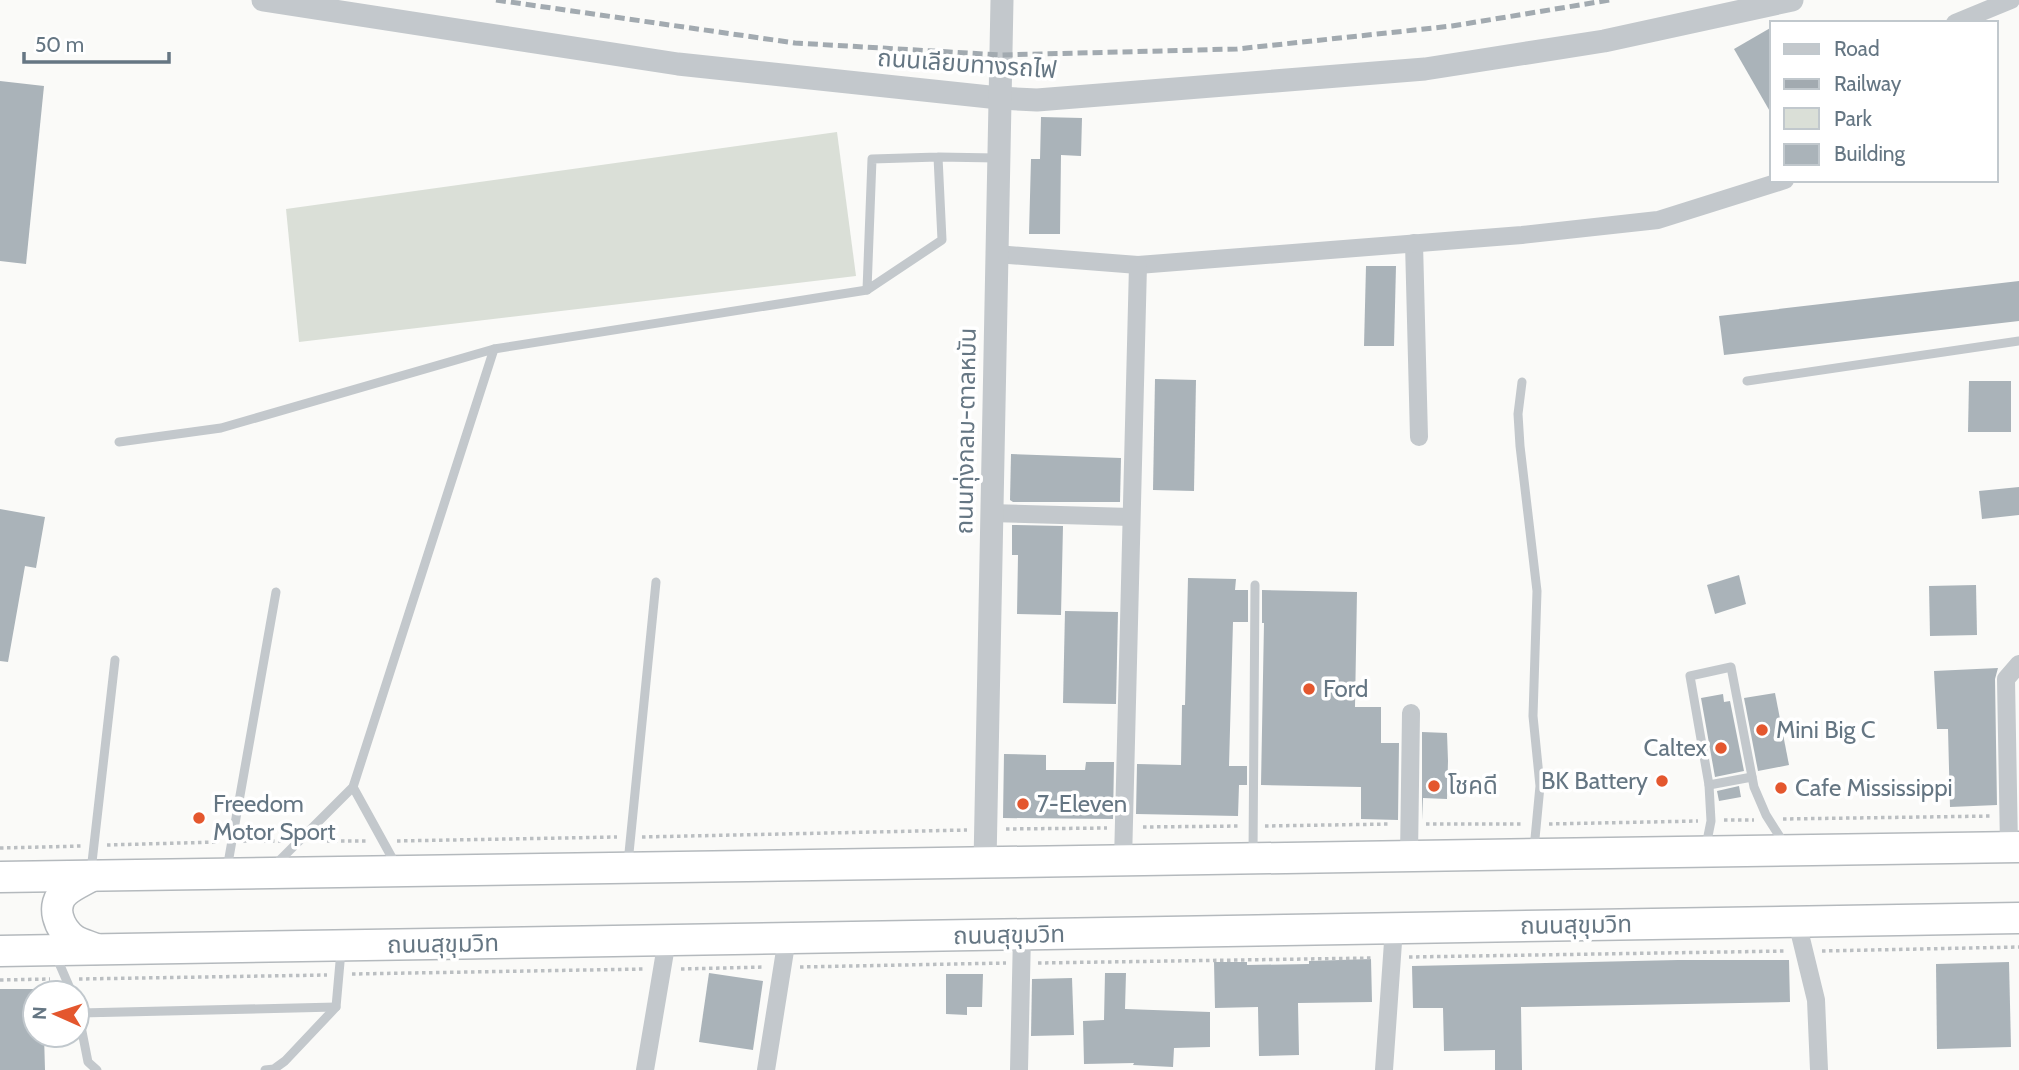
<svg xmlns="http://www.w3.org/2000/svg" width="2019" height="1070" viewBox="0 0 2019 1070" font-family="Cabin,'Noto Sans Thai',sans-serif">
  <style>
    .green { fill: #dadfd7 }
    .building { fill: #aab3b9 }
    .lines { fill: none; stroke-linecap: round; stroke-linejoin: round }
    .trunk-casing { stroke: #b4b9bd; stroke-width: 33 }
    .path { stroke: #bbbfc2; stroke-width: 3.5; stroke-dasharray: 3.5 3.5; stroke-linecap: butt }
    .service { stroke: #c3c8cc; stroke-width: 9 }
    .minor { stroke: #c3c8cc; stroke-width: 18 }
    .tertiary { stroke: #c3c8cc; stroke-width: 23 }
    .trunk { stroke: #fff; stroke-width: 30 }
    .rail { stroke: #a2aab0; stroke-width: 5; stroke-dasharray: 10 5; stroke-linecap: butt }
    .poi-dot { fill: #e4572e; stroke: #fff; stroke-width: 2.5 }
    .labels { text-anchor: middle; stroke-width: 7; stroke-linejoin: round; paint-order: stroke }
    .street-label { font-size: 24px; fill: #657683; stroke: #fff }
    .poi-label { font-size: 24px; fill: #657683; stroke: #fff; text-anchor: start }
  </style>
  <rect width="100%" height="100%" fill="#fafaf8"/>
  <path class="green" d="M 837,132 L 856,276 L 299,342 L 286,209 Z"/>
  <g class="building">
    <path d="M 1772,27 L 1772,115 L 1734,49 Z"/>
    <path d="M 0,81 L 44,86 L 26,264 L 0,261 Z"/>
    <path d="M 1041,117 L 1082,118 L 1081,156 L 1061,155 L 1060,234 L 1029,234 L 1031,159 L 1040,159 Z"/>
    <path d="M 1366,266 L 1396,266 L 1394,346 L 1364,346 Z"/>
    <path d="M 2019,281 L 2019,321 L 1724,355 L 1719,316 Z"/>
    <path d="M 1155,379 L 1196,380 L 1194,491 L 1153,490 Z"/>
    <path d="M 1969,381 L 2011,381 L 2011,432 L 1968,432 Z"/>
    <path d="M 1011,454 L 1121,458 L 1120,502 L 1013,502 L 1010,500 Z"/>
    <path d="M 2019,487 L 2019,515 L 1982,519 L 1979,491 Z"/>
    <path d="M 0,509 L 45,517 L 36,568 L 25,566 L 8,662 L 0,661 Z"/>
    <path d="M 1012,525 L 1063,526 L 1061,615 L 1017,614 L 1018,555 L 1012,555 Z"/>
    <path d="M 1739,575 L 1746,604 L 1715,614 L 1707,585 Z"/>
    <path d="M 1188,578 L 1236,579 L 1235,590 L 1248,590 L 1248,622 L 1233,622 L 1229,766 L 1247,766 L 1247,785 L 1239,785 L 1238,816 L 1136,814 L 1137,764 L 1181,765 L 1182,705 L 1185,705 Z"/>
    <path d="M 1976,585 L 1977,635 L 1930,636 L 1929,586 Z"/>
    <path d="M 1262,590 L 1357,592 L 1355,707 L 1381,707 L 1381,743 L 1399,743 L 1398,820 L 1361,819 L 1361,787 L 1261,785 L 1264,623 L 1262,623 Z"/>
    <path d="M 1065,611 L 1118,612 L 1116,704 L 1063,703 Z"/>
    <path d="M 1998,668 L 1995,679 L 1997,805 L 1950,807 L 1948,729 L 1937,729 L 1934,671 Z"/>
    <path d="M 1775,693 L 1789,765 L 1758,771 L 1744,698 Z"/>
    <path d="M 1723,694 L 1724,702 L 1730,701 L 1744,771 L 1715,777 L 1701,698 Z"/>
    <path d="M 1422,732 L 1447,733 L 1448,761 L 1447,799 L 1423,798 L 1422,820 Z"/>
    <path d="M 1004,754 L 1046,755 L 1046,770 L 1085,770 L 1086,762 L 1114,762 L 1113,819 L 1003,818 Z"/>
    <path d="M 1739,786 L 1741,797 L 1719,801 L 1717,791 Z"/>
    <path d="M 1371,959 L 1372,1002 L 1298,1003 L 1299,1055 L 1259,1056 L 1258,1007 L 1215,1008 L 1214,962 L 1247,962 L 1247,965 L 1309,964 L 1309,961 Z"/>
    <path d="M 1678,960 L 1789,960 L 1790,1002 L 1521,1007 L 1522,1070 L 1495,1070 L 1495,1050 L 1444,1051 L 1443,1008 L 1413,1008 L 1412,966 Z"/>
    <path d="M 2009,962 L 2011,1047 L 1937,1049 L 1936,964 Z"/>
    <path d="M 709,973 L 763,981 L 753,1050 L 699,1042 Z"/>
    <path d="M 1105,973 L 1126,973 L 1125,1009 L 1210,1012 L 1210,1047 L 1174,1048 L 1173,1067 L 1133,1065 L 1134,1063 L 1084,1064 L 1083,1021 L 1104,1020 Z"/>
    <path d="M 946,974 L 983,974 L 982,1007 L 967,1007 L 967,1015 L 946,1014 Z"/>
    <path d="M 1072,978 L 1074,1035 L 1031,1036 L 1032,979 Z"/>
    <path d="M 0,989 L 35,989 L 35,1035 L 44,1035 L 45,1070 L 0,1070 Z"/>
  </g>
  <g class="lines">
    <g class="trunk-casing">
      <g id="trunk">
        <path d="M 91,876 C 83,881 73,885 66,891 C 49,905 59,929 74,940 C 80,944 89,946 96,949"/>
        <path d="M 0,877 L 2019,847"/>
        <path d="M 0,951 L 2019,918"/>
      </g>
    </g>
    <g class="path">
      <path d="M 1783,819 L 1992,816"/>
      <path d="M 1724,820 L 1754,820"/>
      <path d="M 1426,824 L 1523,824"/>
      <path d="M 1549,824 L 1698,821"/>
      <path d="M 1265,826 L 1390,824"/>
      <path d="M 1143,827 L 1240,826"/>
      <path d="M 1006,829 L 1107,828"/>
      <path d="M 642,837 L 967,830"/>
      <path d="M 243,841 L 281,841"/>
      <path d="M 320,841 L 369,841"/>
      <path d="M 397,841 L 617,837"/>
      <path d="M 107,845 L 218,842"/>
      <path d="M 0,848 L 82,846"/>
      <path d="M 1822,951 L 2019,947"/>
      <path d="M 1409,957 L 1786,951"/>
      <path d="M 1038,963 L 1373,958"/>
      <path d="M 800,967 L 1006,963"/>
      <path d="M 681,969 L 764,967"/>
      <path d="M 352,974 L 645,969"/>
      <path d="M 79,979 L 327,975"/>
      <path d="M 0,980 L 50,979"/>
    </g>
    <g class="service">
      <path d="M 938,157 L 872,159 L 867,290 L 942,240 L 938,157 L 997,158"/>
      <path d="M 1747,381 L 2019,341"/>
      <path d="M 1522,382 L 1518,414 L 1520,446 L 1537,591 L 1533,716 L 1540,786 L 1534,849"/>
      <path d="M 119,442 L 221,428 L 494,349 L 867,290"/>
      <path d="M 1709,785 L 1752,777"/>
      <path d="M 353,787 L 396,865"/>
      <path d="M 1706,846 L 1711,821 L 1709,785 L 1690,676 L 1731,667 L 1754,787 L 1766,815 L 1785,845"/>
      <path d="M 1253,854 L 1255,585"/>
      <path d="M 628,863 L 656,582"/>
      <path d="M 274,866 L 353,787 L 494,349"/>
      <path d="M 227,869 L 276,592"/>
      <path d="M 91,871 L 115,660"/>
      <path d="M 56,956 L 72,993"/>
      <path d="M 77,1006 L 88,1062 L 97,1070"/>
      <path d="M 80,1013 L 336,1007"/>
      <path d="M 265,1070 L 274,1069 L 285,1061 L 336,1007 L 341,951"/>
    </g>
    <g class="minor">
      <path d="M 1955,23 L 2011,0"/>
      <path d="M 1414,243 L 1419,437"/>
      <path d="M 996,254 L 1138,265 L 1522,235 L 1658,220 L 1785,180"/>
      <path d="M 990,513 L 1131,517"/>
      <path d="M 2009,847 L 2006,679 L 2019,664"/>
      <path d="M 1409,856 L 1411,713"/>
      <path d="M 1123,861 L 1138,265"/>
      <path d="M 1797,922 L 1816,1000 L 1819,1070"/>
      <path d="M 645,1070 L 667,940"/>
      <path d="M 766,1070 L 787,938"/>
      <path d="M 1019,1070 L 1022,934"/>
      <path d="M 1384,1070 L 1394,928"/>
    </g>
    <g class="tertiary">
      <path d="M 263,0 L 678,64 L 999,98 L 1037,100 L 1425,69 L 1604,41 L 1792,0"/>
      <path d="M 985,863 L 1002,0"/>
    </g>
    <use href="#trunk" class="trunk"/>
    <path class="rail" d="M 496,0 L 795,43 L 1001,55 L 1237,49 L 1452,26 L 1610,0"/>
  </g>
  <g class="poi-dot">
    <circle cx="1309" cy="689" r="7"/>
    <circle cx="1762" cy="730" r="7"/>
    <circle cx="1721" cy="748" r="7"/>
    <circle cx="1662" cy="781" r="7"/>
    <circle cx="1434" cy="786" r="7"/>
    <circle cx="1781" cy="788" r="7"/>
    <circle cx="1023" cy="804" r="7"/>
    <circle cx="199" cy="818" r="7"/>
  </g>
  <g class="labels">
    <g class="street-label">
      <text transform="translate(967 64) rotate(4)" y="8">ถนนเลียบทางรถไฟ</text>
      <text transform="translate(966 431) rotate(-89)" y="8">ถนนทุ่งกลม-ตาลหมัน</text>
      <text transform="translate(1576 925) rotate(-1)" y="8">ถนนสุขุมวิท</text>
      <text transform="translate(1009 935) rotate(-1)" y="8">ถนนสุขุมวิท</text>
      <text transform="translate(443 944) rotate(-1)" y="8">ถนนสุขุมวิท</text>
    </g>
    <g class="poi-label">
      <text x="1323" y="697">Ford</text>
      <text x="1776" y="738">Mini Big C</text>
      <text x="1707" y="756" text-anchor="end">Caltex</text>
      <text x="1648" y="789" text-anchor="end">BK Battery</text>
      <text x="1448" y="794">โชคดี</text>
      <text x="1795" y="796">Cafe Mississippi</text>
      <text x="213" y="812">Freedom<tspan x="213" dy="28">Motor Sport</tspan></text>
      <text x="1037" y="812">7-Eleven</text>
    </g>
  </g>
  <rect x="1770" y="21" width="228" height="161" fill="#ffffff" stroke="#c1c8cd" stroke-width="2"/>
  <rect x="1784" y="44" width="35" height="10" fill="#c3c8cc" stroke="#c1c8cd" stroke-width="2"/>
  <text x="1834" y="56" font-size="21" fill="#657683">Road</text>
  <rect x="1784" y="79" width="35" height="10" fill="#a2aab0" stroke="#c1c8cd" stroke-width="2"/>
  <text x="1834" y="91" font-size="21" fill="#657683">Railway</text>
  <rect x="1784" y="108" width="35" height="21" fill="#dadfd7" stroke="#c1c8cd" stroke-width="2"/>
  <text x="1834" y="126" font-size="21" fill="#657683">Park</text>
  <rect x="1784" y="144" width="35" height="21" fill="#aab3b9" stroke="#c1c8cd" stroke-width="2"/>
  <text x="1834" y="161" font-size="21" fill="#657683">Building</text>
  <g transform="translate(56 1014) rotate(273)"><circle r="33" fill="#ffffff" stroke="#c1c8cd" stroke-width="2"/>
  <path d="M0-5L12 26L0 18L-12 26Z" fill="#e4572e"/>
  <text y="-10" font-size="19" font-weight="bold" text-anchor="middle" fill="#657683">N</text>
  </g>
  <path d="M24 52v10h145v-10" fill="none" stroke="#657683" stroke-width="3.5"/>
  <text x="35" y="52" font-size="21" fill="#657683" stroke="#ffffff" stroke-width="5" paint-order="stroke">50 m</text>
</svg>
